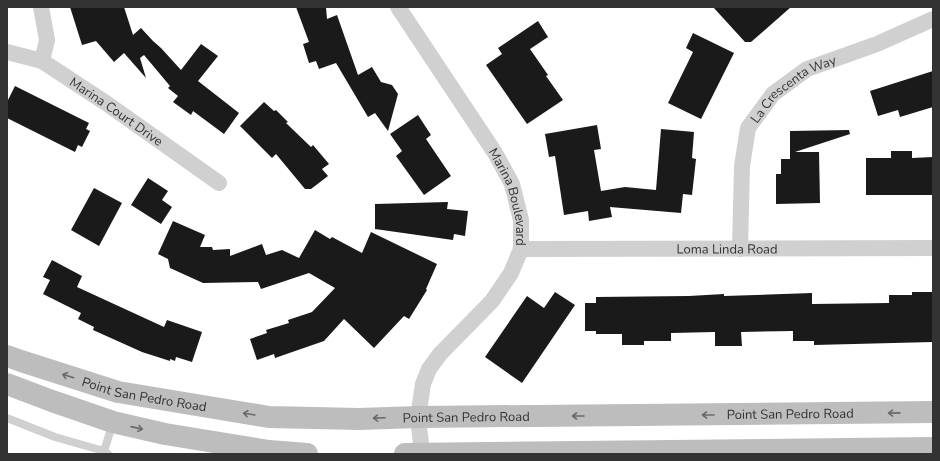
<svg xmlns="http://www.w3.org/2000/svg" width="940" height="461" viewBox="0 0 940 461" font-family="'Nunito Sans',sans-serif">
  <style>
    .building { fill: #1a1a1a }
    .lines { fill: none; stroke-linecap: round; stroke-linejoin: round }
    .lane { stroke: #d0d0d0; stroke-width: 8 }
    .street { stroke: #d0d0d0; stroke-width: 16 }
    .secondary { stroke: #bdbdbd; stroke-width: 22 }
    .oneway { stroke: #6a6a6a }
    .labels { text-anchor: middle; stroke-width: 4; stroke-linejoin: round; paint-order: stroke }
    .street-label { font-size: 13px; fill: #333; stroke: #fff }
  </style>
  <rect width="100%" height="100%" fill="#fff"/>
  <g class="building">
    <path d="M 70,7 L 124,7 L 133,35 L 141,28 L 153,41 L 161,48 L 181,70 L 201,44 L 218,56 L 198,81 L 239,113 L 224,134 L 193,111 L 191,115 L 173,102 L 178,96 L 168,88 L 170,86 L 144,55 L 140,58 L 146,78 L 124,53 L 114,62 L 96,41 L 82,45 Z"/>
    <path d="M 296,7 L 326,7 L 327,19 L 337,15 L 358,75 L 372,67 L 381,82 L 392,85 L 398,94 L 388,131 L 375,113 L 368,117 L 336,63 L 319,69 L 316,61 L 309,63 L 303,44 L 309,42 Z"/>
    <path d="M 713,7 L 791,7 L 751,42 L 745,42 Z"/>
    <path d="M 538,21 L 548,37 L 530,49 L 548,75 L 546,76 L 563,100 L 527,124 L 486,65 L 502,54 L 498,48 Z"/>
    <path d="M 693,33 L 734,53 L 701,119 L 668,103 L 693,52 L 686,48 Z"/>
    <path d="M 933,71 L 933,107 L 900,117 L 898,110 L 878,116 L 870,91 Z"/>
    <path d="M 15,86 L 89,123 L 86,129 L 90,131 L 82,147 L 78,145 L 75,152 L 7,118 L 7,102 Z"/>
    <path d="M 264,102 L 274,111 L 276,110 L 288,122 L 286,123 L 311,147 L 313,145 L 329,164 L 322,169 L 328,176 L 311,189 L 305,189 L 276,154 L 272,158 L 240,126 Z"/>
    <path d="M 418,115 L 431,135 L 426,139 L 451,176 L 424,195 L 396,156 L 402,151 L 390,134 Z"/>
    <path d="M 597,125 L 601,149 L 594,150 L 601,191 L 625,187 L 656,190 L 661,129 L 694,132 L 692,158 L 696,159 L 692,195 L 683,194 L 681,213 L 610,207 L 612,217 L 589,221 L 588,211 L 564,215 L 555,156 L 549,157 L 545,134 Z"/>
    <path d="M 849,130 L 850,134 L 795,152 L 819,152 L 820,203 L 776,204 L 776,174 L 781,174 L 781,159 L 790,159 L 790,131 Z"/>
    <path d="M 891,151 L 912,151 L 912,158 L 933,157 L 933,195 L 866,195 L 866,158 L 891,158 Z"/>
    <path d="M 148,178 L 168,191 L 162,200 L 172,207 L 161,224 L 131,205 Z"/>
    <path d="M 94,188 L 122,203 L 99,246 L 71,230 Z"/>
    <path d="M 448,202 L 447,209 L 468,211 L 465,236 L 454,234 L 453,240 L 375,229 L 375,204 Z"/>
    <path d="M 173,221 L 205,235 L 200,247 L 212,247 L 213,250 L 230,249 L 230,256 L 262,244 L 266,255 L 282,250 L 299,258 L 315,230 L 330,239 L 332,237 L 362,253 L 371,232 L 437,264 L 426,289 L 427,290 L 409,319 L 404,316 L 374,348 L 344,319 L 324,341 L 275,358 L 274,354 L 257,360 L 250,339 L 267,333 L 266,330 L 289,323 L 288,320 L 312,312 L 335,288 L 309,273 L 261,289 L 258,282 L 203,283 L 170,268 L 168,259 L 158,254 Z"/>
    <path d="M 52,260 L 82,276 L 77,287 L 164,327 L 167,320 L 202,332 L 192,362 L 176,357 L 175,361 L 170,359 L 170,361 L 142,352 L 93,330 L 94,327 L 78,319 L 81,313 L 43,294 L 50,280 L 43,277 Z"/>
    <path d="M 555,292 L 575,305 L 522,383 L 485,357 L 527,296 L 544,308 Z"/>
    <path d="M 912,292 L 933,292 L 933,342 L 814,345 L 814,341 L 793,341 L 793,331 L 741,332 L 742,346 L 715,346 L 715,332 L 671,333 L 671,341 L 644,341 L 644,345 L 622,345 L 622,334 L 596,334 L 596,331 L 585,331 L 585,303 L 596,303 L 596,297 L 689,296 L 724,294 L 724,296 L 812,293 L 812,304 L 889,303 L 889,295 L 912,295 Z"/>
  </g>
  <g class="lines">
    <g class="lane">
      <path d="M 7,418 L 55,437 L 104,451"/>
      <path d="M 108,454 L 104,451 L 113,423"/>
    </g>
    <g class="street">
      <path d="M 41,7 L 47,40 L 42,61"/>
      <path id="s1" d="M 398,7 L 495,153 L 512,184 L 521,220 L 521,249 L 511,273 L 492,301 L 440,354 L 429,369 L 423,384 L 418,417 L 422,453"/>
      <path id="s2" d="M 7,52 L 42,61 L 106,103 L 219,183"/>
      <path id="s3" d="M 521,249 L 933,248"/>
      <path id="s4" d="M 740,249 L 742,166 L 748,128 L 773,94 L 807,69 L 877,44 L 933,19"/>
    </g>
    <g class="secondary">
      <path id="s5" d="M 7,356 L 21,361 L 118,392 L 269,417 L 359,419 L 418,417 L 933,412"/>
      <path d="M 7,384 L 52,401 L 113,422 L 165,434 L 269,451 L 307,454"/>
      <path d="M 405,454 L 933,448"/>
    </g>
  </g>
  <defs><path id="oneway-shaft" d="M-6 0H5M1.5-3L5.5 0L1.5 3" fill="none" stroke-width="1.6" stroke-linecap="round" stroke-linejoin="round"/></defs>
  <g class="oneway">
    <use href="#oneway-shaft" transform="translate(68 376) rotate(-163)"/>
    <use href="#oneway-shaft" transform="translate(894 413) rotate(179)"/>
    <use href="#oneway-shaft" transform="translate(249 414) rotate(-171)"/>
    <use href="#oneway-shaft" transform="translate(708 415) rotate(180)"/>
    <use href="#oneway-shaft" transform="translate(578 416) rotate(180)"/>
    <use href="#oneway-shaft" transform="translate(379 418) rotate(178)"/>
    <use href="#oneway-shaft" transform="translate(137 428) rotate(13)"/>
  </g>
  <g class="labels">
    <g class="street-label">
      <text dy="5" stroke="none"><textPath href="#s4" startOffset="183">La Crescenta Way</textPath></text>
      <text dy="5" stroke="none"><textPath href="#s2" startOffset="126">Marina Court Drive</textPath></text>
      <text dy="5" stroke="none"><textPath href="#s1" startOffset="222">Marina Boulevard</textPath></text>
      <text dy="5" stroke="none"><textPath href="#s3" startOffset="206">Loma Linda Road</textPath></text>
      <text dy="5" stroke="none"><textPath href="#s5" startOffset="143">Point San Pedro Road</textPath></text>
      <text dy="5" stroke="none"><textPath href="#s5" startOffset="791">Point San Pedro Road</textPath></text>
      <text dy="5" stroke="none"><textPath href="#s5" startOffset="467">Point San Pedro Road</textPath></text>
    </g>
  </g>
  <rect width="940" height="461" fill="none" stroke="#333333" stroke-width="16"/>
</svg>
